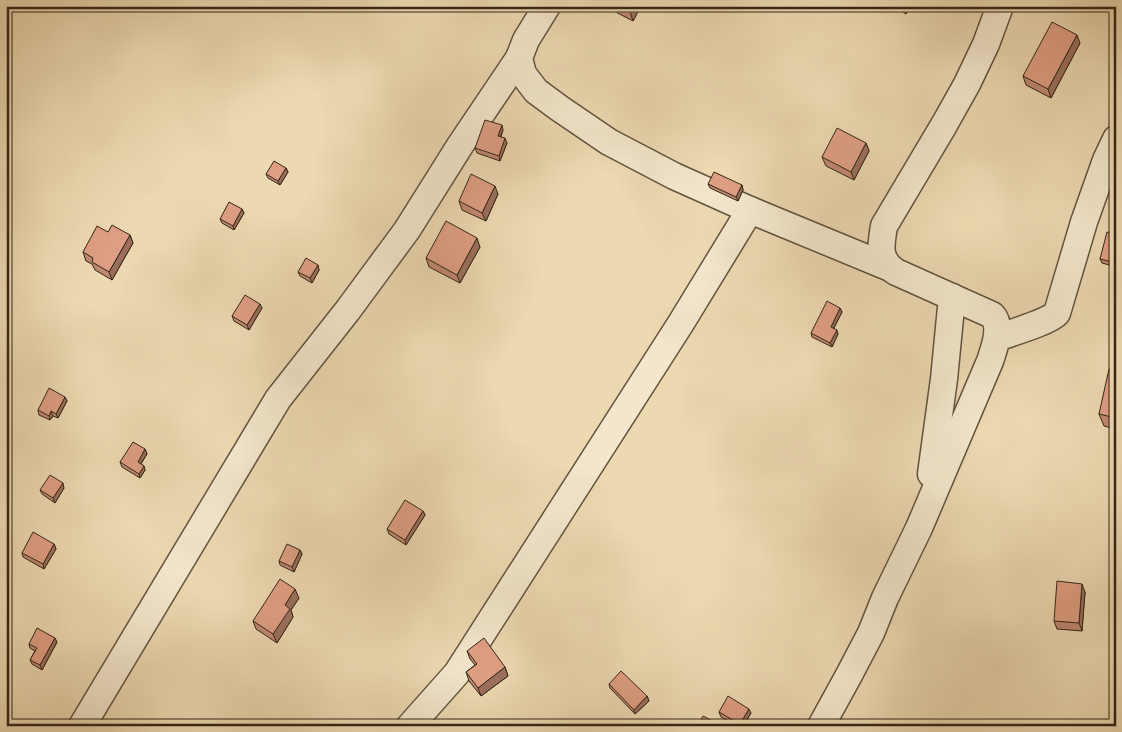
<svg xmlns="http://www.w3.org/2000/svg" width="1122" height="732" viewBox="0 0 1122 732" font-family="'Old Standard TT',serif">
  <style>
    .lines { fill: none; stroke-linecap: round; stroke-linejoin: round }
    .minor-casing { stroke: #62533e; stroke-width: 29 }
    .minor { stroke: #f3e6cc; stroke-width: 26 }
    .wall { fill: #bf8871; stroke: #342717 }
    .shaded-wall { fill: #9b6f5c; stroke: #342717 }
    .building { fill: #de9e83; stroke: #342717 }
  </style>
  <rect width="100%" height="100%" fill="#ecd8b1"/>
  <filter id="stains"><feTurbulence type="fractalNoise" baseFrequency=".004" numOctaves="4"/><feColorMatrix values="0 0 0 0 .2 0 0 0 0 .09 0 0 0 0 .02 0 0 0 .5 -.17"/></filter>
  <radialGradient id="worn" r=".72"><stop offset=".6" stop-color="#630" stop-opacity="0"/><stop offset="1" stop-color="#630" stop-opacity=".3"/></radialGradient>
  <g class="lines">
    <g class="minor-casing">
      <g id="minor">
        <path d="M 547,6 L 526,40 L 519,58 L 523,74 L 536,91 L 559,108 L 609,142 L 674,176 L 750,210 L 888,267"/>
        <path d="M 997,338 C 1010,333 1049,322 1057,313 L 1084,222 L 1106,160 L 1116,139"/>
        <path d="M 931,474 L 944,379 L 952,297"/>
        <path d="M 82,726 L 278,399 L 348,310 L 407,230 L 461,144 L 519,58"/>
        <path d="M 410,726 L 457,673 L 681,323 L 750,210"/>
        <path d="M 821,726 L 849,675 L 871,633 L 885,598 L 919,528 L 990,361 C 994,349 1003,326 992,315 L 896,272 C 877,260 881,245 884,226 L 944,125 L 967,84 L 986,44 L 1000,6"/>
      </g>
    </g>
    <use href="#minor" class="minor"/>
  </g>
  <g class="wall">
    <path d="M 604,6 L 641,6 L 633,21 Z"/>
    <path d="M 892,6 L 910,6 L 906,14 Z"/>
    <path d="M 1046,6 L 1060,6 L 1057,12 Z"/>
    <path d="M 1080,43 L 1051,98 L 1026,85 L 1023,76 Z"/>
    <path d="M 503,130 L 501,137 L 507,143 L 500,161 L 477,153 L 475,148 Z"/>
    <path d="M 866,143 L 869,151 L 854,180 L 826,166 L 822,157 Z"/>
    <path d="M 286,168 L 288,172 L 280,185 L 268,178 L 266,174 Z"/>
    <path d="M 708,184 L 742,185 L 743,190 L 738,201 L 710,188 Z"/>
    <path d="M 498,194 L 486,221 L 462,210 L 459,201 Z"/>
    <path d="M 242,209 L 244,213 L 234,230 L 222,223 L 220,219 Z"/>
    <path d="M 108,232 L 130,235 L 133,243 L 112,280 L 95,270 L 92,264 L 86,261 L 83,252 Z"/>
    <path d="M 1116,234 L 1116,267 L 1102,263 L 1100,259 Z"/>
    <path d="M 480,247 L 460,283 L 429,267 L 426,258 Z"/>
    <path d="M 318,265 L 319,270 L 312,283 L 300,276 L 298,272 Z"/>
    <path d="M 262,308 L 249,330 L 234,321 L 232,316 Z"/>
    <path d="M 840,308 L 842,312 L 834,328 L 838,334 L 832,347 L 812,337 L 811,333 Z"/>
    <path d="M 1116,370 L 1116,429 L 1104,426 L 1099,414 Z"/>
    <path d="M 65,397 L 67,401 L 58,418 L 53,416 L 50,420 L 39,415 L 38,410 Z"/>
    <path d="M 145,449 L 147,454 L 141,464 L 144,466 L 145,470 L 140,478 L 122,467 L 120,462 Z"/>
    <path d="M 64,488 L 55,503 L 42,494 L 40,490 Z"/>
    <path d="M 423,511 L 425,515 L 406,545 L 389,534 L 387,529 Z"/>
    <path d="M 54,544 L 56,549 L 44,569 L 23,557 L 22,553 Z"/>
    <path d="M 300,550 L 302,554 L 294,572 L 280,565 L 279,561 Z"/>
    <path d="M 1085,592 L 1082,631 L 1057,629 L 1054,621 Z"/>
    <path d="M 299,598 L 291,610 L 293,617 L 277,643 L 256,629 L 253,621 Z"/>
    <path d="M 57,642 L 42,670 L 32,664 L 30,660 L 35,651 L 30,648 L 29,644 Z"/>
    <path d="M 467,651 L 505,667 L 508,676 L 481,696 L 469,681 L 466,672 L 475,665 L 470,659 Z"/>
    <path d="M 609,684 L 647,696 L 649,701 L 635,714 L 610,688 Z"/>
    <path d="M 719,712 L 751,713 L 743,726 L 737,726 L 721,717 Z"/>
  </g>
  <g class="shaded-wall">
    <path d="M 630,6 L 641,6 L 633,21 L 629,9 Z"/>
    <path d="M 904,6 L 910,6 L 906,14 Z"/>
    <path d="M 1055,6 L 1060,6 L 1057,12 Z"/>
    <path d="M 1077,35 L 1080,43 L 1051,98 L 1048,89 Z"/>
    <path d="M 502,125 L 503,130 L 499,140 L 498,136 Z"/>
    <path d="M 505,138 L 507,143 L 500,161 L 499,156 Z"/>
    <path d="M 866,143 L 869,151 L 854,180 L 851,172 Z"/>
    <path d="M 286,168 L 288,172 L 280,185 L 278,181 Z"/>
    <path d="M 742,185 L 743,190 L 738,201 L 736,197 Z"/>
    <path d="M 495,186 L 498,194 L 486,221 L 482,213 Z"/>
    <path d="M 242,209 L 244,213 L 234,230 L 233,226 Z"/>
    <path d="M 130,235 L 133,243 L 112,280 L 109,272 Z"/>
    <path d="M 477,238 L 480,247 L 460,283 L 457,275 Z"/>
    <path d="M 318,265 L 319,270 L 312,283 L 310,278 Z"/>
    <path d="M 260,304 L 262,308 L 249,330 L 247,325 Z"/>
    <path d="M 840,308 L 842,312 L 832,331 L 831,327 Z"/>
    <path d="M 837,330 L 838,334 L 832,347 L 830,343 Z"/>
    <path d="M 65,397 L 67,401 L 58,418 L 56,414 Z"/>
    <path d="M 51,411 L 53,416 L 50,420 L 49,416 Z"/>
    <path d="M 145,449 L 147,454 L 139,466 L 138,462 Z"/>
    <path d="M 144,466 L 145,470 L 140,478 L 139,474 Z"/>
    <path d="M 63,483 L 64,488 L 55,503 L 53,498 Z"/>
    <path d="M 423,511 L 425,515 L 406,545 L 405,540 Z"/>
    <path d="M 54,544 L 56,549 L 44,569 L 43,564 Z"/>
    <path d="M 300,550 L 302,554 L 294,572 L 292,567 Z"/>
    <path d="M 1082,584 L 1085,592 L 1082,631 L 1079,623 Z"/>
    <path d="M 295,589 L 299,598 L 291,610 L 293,617 L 277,643 L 273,634 L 285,605 Z"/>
    <path d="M 55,638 L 57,642 L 42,670 L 40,665 Z"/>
    <path d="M 505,667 L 508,676 L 481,696 L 478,688 Z"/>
    <path d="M 647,696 L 649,701 L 635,714 L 634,710 Z"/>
    <path d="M 749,709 L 751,713 L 743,726 L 741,726 L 740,724 Z"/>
  </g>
  <g class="building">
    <path d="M 623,6 L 630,6 L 629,9 Z"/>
    <path d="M 1052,22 L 1077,35 L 1048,89 L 1023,76 Z"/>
    <path d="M 485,120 L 502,125 L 498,136 L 505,138 L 499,156 L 475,148 Z"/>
    <path d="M 837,128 L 866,143 L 851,172 L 822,157 Z"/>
    <path d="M 274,161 L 286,168 L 278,181 L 266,174 Z"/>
    <path d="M 714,172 L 742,185 L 736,197 L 708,184 Z"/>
    <path d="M 471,174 L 495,186 L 482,213 L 459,201 Z"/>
    <path d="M 229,202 L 242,209 L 233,226 L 220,219 Z"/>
    <path d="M 446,221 L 477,238 L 457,275 L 426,258 Z"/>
    <path d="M 112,225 L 130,235 L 109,272 L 92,262 L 93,258 L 83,252 L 97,226 L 108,232 Z"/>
    <path d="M 1107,232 L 1116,234 L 1116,263 L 1100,259 Z"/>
    <path d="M 306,258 L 318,265 L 310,278 L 298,272 Z"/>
    <path d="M 245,295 L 260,304 L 247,325 L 232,316 Z"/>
    <path d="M 827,301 L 840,308 L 831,327 L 837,330 L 830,343 L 811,333 Z"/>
    <path d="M 1109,369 L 1116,370 L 1116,418 L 1099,414 Z"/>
    <path d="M 49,388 L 65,397 L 56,414 L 51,411 L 49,416 L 38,410 Z"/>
    <path d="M 133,442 L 145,449 L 138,462 L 144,466 L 139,474 L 120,462 Z"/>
    <path d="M 50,475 L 63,483 L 53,498 L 40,490 Z"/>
    <path d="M 405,500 L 423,511 L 405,540 L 387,529 Z"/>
    <path d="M 33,532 L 54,544 L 43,564 L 22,553 Z"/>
    <path d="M 287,544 L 300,550 L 292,567 L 279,561 Z"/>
    <path d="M 280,579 L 295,589 L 285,605 L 290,609 L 273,634 L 253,621 Z"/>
    <path d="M 1057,581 L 1082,584 L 1079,623 L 1054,621 Z"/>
    <path d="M 37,628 L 55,638 L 40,665 L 30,660 L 37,648 L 29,644 Z"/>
    <path d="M 484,638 L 505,667 L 478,688 L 466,672 L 477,664 L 467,651 Z"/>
    <path d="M 621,671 L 647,696 L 634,710 L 609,684 Z"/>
    <path d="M 728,696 L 749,709 L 740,724 L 719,712 Z"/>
    <path d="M 703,716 L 722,726 L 698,726 Z"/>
  </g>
  <rect width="1122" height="732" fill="none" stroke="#ecd8b1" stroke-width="25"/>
  <rect x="8" y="8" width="1107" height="717" fill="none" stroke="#342717" stroke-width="2.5"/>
  <rect x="12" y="12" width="1097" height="707" fill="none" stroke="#342717"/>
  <rect width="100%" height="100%" filter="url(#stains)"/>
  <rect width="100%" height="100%" fill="url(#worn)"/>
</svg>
